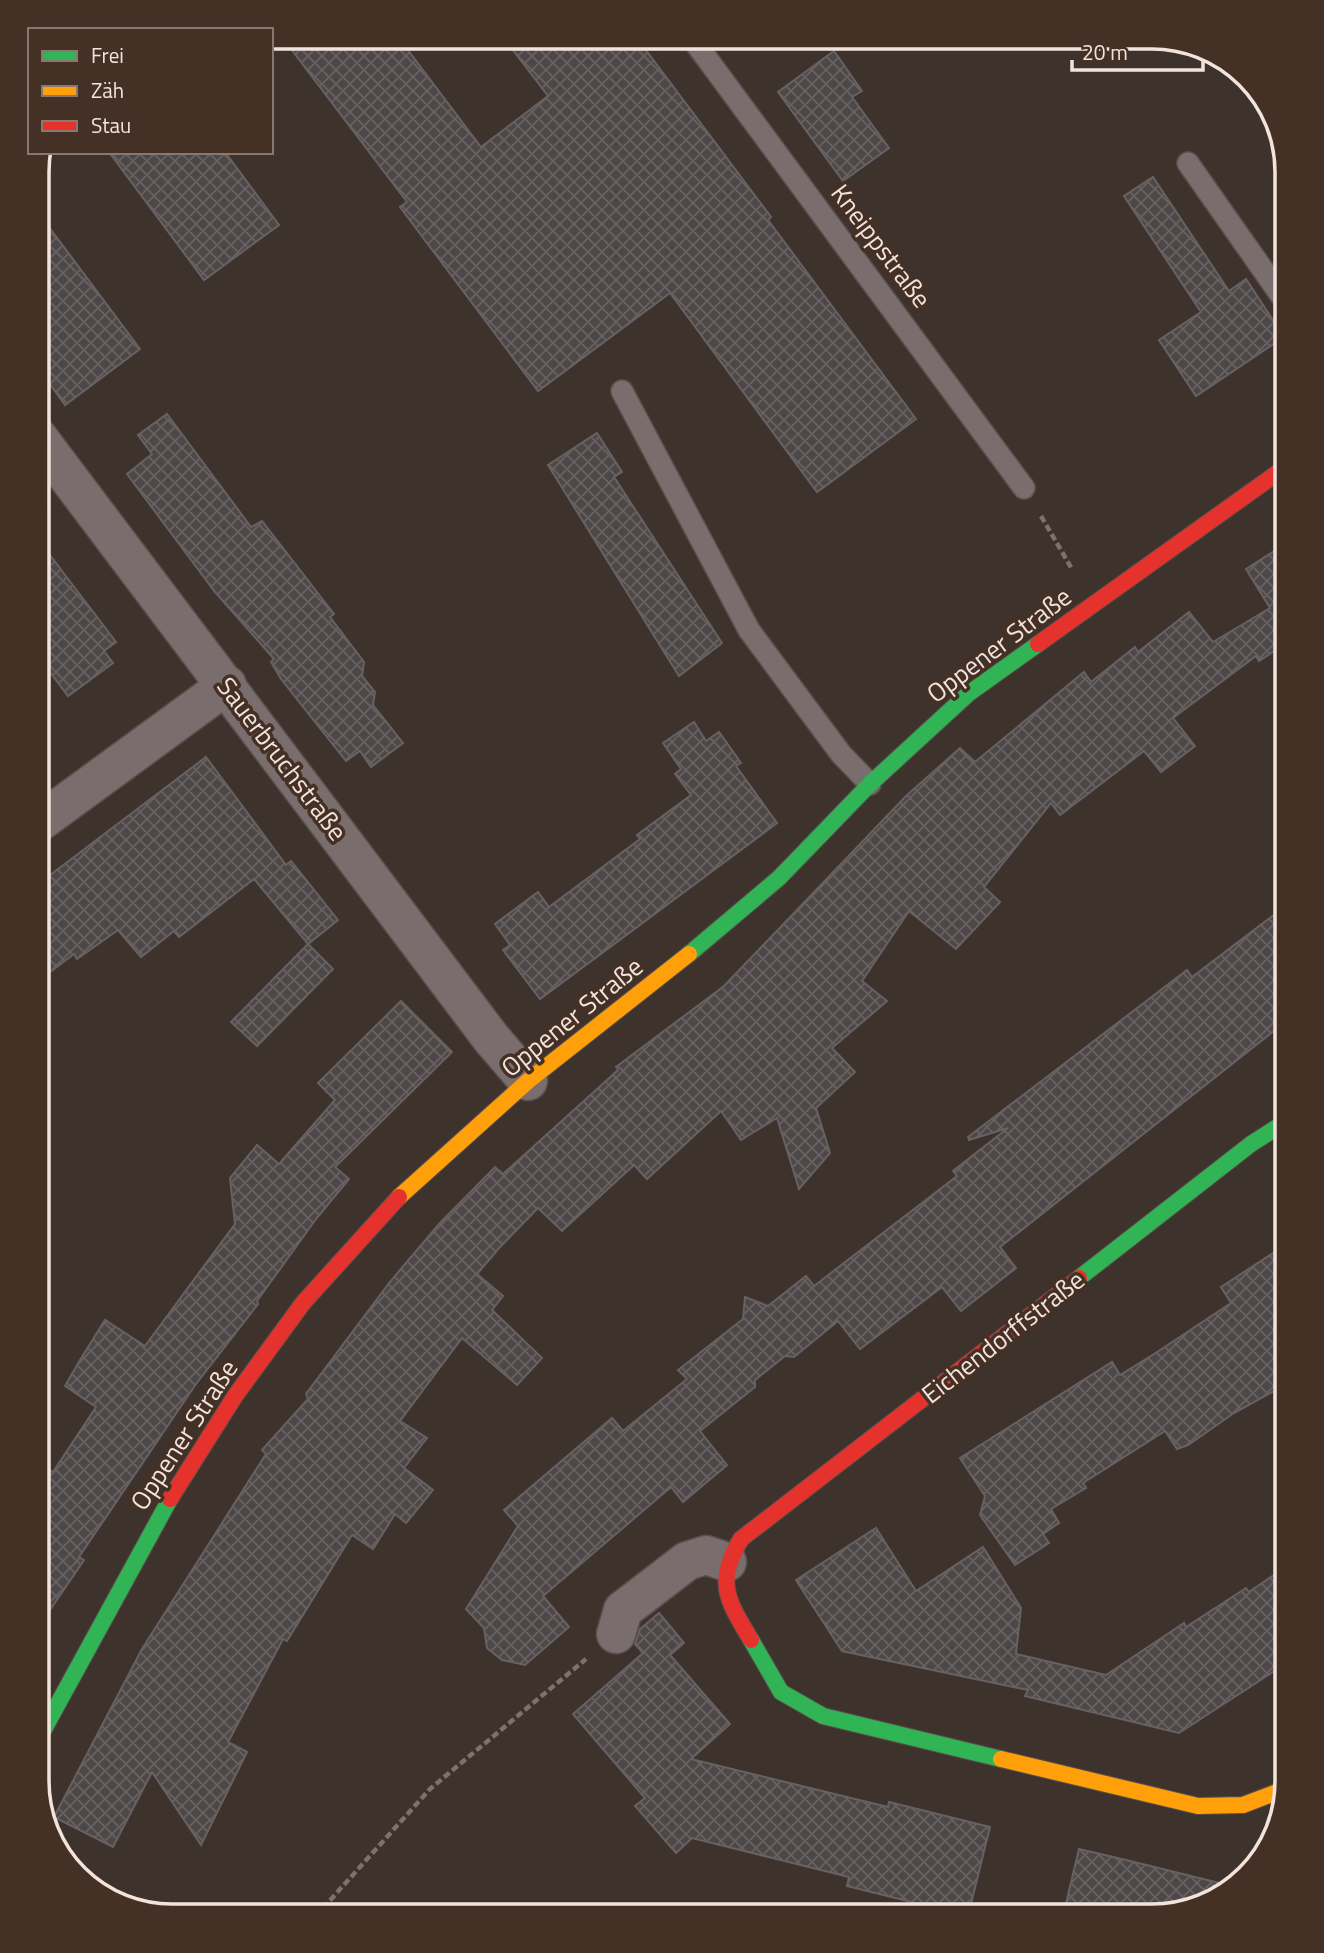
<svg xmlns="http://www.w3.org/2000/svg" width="1324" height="1953" viewBox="0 0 1324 1953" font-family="'Titillium Web',sans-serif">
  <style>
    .building { fill: url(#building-cross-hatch); stroke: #686164; stroke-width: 2 }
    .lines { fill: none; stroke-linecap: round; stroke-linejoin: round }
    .lane-casing { stroke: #594f4a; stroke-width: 24 }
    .street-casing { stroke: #594f4a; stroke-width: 41 }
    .fast-casing { stroke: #594f4a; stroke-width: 18 }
    .slow-casing { stroke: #594f4a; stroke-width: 18 }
    .jam-casing { stroke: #594f4a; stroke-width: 18 }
    .path { stroke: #7c7070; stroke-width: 4.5; stroke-dasharray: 7 3.5; stroke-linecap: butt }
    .lane { stroke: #7a6d6d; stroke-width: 21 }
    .street { stroke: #7a6d6d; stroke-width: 38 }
    .fast { stroke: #30b455; stroke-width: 16 }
    .slow { stroke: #ff9f0a; stroke-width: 16 }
    .jam { stroke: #e5322d; stroke-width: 16 }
    .labels { text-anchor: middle; stroke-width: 7; stroke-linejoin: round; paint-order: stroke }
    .street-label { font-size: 26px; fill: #f2e4dd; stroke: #453025 }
    .rim { fill: none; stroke: #f2e4dd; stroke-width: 3.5 }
  </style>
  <defs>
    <pattern id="building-cross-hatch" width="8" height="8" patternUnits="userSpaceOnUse" patternTransform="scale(1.75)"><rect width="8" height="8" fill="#4e4748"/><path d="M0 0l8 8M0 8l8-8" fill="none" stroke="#686162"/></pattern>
  </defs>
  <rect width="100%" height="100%" fill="#3e322c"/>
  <g class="building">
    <path d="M 282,37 L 398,37 L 481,147 L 548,96 L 503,37 L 636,37 L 771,217 L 768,220 L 916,419 L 817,492 L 670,293 L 538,391 L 400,207 L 407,202 Z"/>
    <path d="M 834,51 L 862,91 L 852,97 L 889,148 L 843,181 L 778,92 Z"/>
    <path d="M 109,152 L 225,152 L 279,225 L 204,280 Z"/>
    <path d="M 1153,177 L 1229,291 L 1246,279 L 1284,337 L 1196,396 L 1159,340 L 1201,312 L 1124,196 Z"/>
    <path d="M 37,211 L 140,349 L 65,405 L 37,366 Z"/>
    <path d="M 167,414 L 251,527 L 262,521 L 334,614 L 330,617 L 364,662 L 362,676 L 375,692 L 373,705 L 403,743 L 371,767 L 360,751 L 346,761 L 330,741 L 281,679 L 271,662 L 274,659 L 215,592 L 127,474 L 152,454 L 138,435 Z"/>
    <path d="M 597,433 L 622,472 L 614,477 L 722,643 L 679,676 L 548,465 Z"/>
    <path d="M 37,538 L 116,642 L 104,651 L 113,663 L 68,696 L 37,655 Z"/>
    <path d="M 1287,543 L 1287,643 L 1259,661 L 1256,656 L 1173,718 L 1195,746 L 1161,772 L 1144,751 L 1060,815 L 1051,803 L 984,887 L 1000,902 L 956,949 L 909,911 L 862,981 L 887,1001 L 832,1048 L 855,1072 L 816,1108 L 830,1153 L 799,1189 L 777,1118 L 741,1140 L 721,1111 L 647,1179 L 634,1165 L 562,1231 L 538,1208 L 500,1247 L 477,1274 L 503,1296 L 492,1310 L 542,1358 L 517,1385 L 462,1338 L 400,1421 L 427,1438 L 404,1468 L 433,1490 L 406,1523 L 395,1514 L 373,1549 L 352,1535 L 287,1641 L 283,1639 L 228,1742 L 247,1752 L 201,1845 L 152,1772 L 113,1847 L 54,1817 L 142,1649 L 266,1454 L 262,1450 L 308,1399 L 306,1394 L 389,1283 L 439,1224 L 495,1167 L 503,1174 L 618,1070 L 616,1067 L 724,986 L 906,796 L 960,748 L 975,762 L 1084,672 L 1091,682 L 1135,647 L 1138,652 L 1189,612 L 1213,642 L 1270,608 L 1246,569 Z"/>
    <path d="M 694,722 L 706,741 L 719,732 L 741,763 L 736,766 L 777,823 L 540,999 L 503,950 L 510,945 L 495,924 L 538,892 L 549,907 L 640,839 L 637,835 L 691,795 L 675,774 L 681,769 L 663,743 Z"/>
    <path d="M 206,757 L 286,865 L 291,861 L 338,920 L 308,944 L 254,879 L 179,937 L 174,931 L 141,957 L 118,930 L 77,959 L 74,954 L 37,982 L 37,885 Z"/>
    <path d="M 1287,905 L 1287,1016 L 1284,1023 L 1000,1247 L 1016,1268 L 961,1311 L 942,1287 L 860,1349 L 838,1321 L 794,1357 L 785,1356 L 755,1380 L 755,1387 L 700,1431 L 727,1465 L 683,1502 L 671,1487 L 543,1596 L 569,1627 L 525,1665 L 502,1660 L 487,1648 L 484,1628 L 466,1609 L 518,1526 L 504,1510 L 612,1418 L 623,1431 L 687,1379 L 678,1370 L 743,1319 L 745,1297 L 768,1306 L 806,1276 L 814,1286 L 957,1176 L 953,1171 L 1008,1128 L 969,1140 L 968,1137 L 1187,970 L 1192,977 Z"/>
    <path d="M 308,944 L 333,969 L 257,1046 L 231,1022 Z"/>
    <path d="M 401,1001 L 452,1052 L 335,1167 L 349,1179 L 316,1219 L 257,1301 L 258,1304 L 196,1384 L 79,1557 L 84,1560 L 37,1629 L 37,1461 L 53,1472 L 96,1407 L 65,1386 L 80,1360 L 105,1320 L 145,1346 L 235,1224 L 230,1178 L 257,1145 L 279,1164 L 335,1100 L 318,1083 Z"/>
    <path d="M 1287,1244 L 1287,1384 L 1234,1413 L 1188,1445 L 1177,1449 L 1165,1431 L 1083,1483 L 1086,1488 L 1051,1509 L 1059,1523 L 1043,1534 L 1049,1543 L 1015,1565 L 980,1515 L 985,1496 L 960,1458 L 1112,1362 L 1120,1375 L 1154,1354 L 1231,1303 L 1221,1287 Z"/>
    <path d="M 876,1528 L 916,1591 L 983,1547 L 1021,1608 L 1016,1654 L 1106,1675 L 1184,1623 L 1186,1627 L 1246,1588 L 1249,1592 L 1287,1566 L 1287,1656 L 1273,1665 L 1276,1670 L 1179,1733 L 1025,1696 L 1028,1690 L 842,1651 L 796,1580 Z"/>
    <path d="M 659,1613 L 684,1643 L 670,1655 L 730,1724 L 691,1759 L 888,1807 L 889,1802 L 990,1827 L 968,1916 L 847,1886 L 849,1877 L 692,1838 L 676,1853 L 635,1806 L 645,1798 L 573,1714 L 643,1653 L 635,1644 L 640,1629 Z"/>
    <path d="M 1079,1849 L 1126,1860 L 1232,1886 L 1219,1898 L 1153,1916 L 1063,1916 Z"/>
  </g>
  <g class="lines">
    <g class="lane-casing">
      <g id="lane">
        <path d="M 691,37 L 1024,488"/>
        <path d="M 1188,163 L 1287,304"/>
        <path d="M 622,391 L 749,630 L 841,754 L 870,784"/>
      </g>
    </g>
    <g class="street-casing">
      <g id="street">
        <path d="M 37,436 L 491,1038 L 528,1081"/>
        <path d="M 37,824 L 227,685"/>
        <path d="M 616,1634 L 623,1610 L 687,1561 L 706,1555 L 727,1562"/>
      </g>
    </g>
    <g class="fast-casing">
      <g id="fast">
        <path d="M 689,954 L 779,878 L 870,784 L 968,694 L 1038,644"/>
        <path d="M 1079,1278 L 1251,1144 L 1287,1121"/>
        <path d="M 751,1640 L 781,1692 L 823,1716 L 1001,1759"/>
        <path d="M 37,1742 L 170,1499"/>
      </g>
    </g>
    <g class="slow-casing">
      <g id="slow">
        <path d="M 399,1197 L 528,1081 L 689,954"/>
        <path d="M 1001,1759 L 1198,1806 L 1243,1805 L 1285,1789"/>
      </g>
    </g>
    <g class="jam-casing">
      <g id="jam">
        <path d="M 1038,644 L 1287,466"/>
        <path d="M 170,1499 L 235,1396 L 303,1303 L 399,1197"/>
        <path d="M 751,1640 C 727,1600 715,1582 741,1539 L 1079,1278"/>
      </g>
    </g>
    <g class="path">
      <path d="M 1041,516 L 1072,569"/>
      <path d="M 316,1916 L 430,1789 L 586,1659"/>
    </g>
    <use href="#lane" class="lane"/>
    <use href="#street" class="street"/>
    <use href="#fast" class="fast"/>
    <use href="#slow" class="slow"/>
    <use href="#jam" class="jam"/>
  </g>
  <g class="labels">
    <g class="street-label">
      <text transform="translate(881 246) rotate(53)" y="9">Kneippstraße</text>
      <text transform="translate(999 645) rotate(-37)" y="9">Oppener Straße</text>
      <text transform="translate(282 759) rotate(53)" y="9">Sauerbruchstraße</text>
      <text transform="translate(572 1017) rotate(-39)" y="9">Oppener Straße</text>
      <text transform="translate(1003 1337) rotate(-38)" y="9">Eichendorffstraße</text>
      <text transform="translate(184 1435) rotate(-57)" y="9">Oppener Straße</text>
    </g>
  </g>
  <path d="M0 0H1324V1953H0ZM172 49H1152A123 123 0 0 1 1275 172V1781A123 123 0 0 1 1152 1904H172A123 123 0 0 1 49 1781V172A123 123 0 0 1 172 49Z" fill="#453025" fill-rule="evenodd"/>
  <path class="rim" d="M172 49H1152A123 123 0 0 1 1275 172V1781A123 123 0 0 1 1152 1904H172A123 123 0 0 1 49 1781V172A123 123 0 0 1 172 49Z"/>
  <rect x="28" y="28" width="245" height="126" fill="#453025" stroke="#8a786f" stroke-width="2"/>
  <rect x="42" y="51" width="35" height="10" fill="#30b455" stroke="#8a786f" stroke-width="2"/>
  <text x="91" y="63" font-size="21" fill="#f2e4dd">Frei</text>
  <rect x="42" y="86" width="35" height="10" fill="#ff9f0a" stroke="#8a786f" stroke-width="2"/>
  <text x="91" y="98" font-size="21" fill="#f2e4dd">Zäh</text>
  <rect x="42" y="121" width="35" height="10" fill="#e5322d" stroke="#8a786f" stroke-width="2"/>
  <text x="91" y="133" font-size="21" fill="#f2e4dd">Stau</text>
  <path d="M1072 60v10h131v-10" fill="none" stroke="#f2e4dd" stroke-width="3.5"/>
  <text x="1082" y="60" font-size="21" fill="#f2e4dd" stroke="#453025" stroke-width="5" paint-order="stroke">20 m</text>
</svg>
